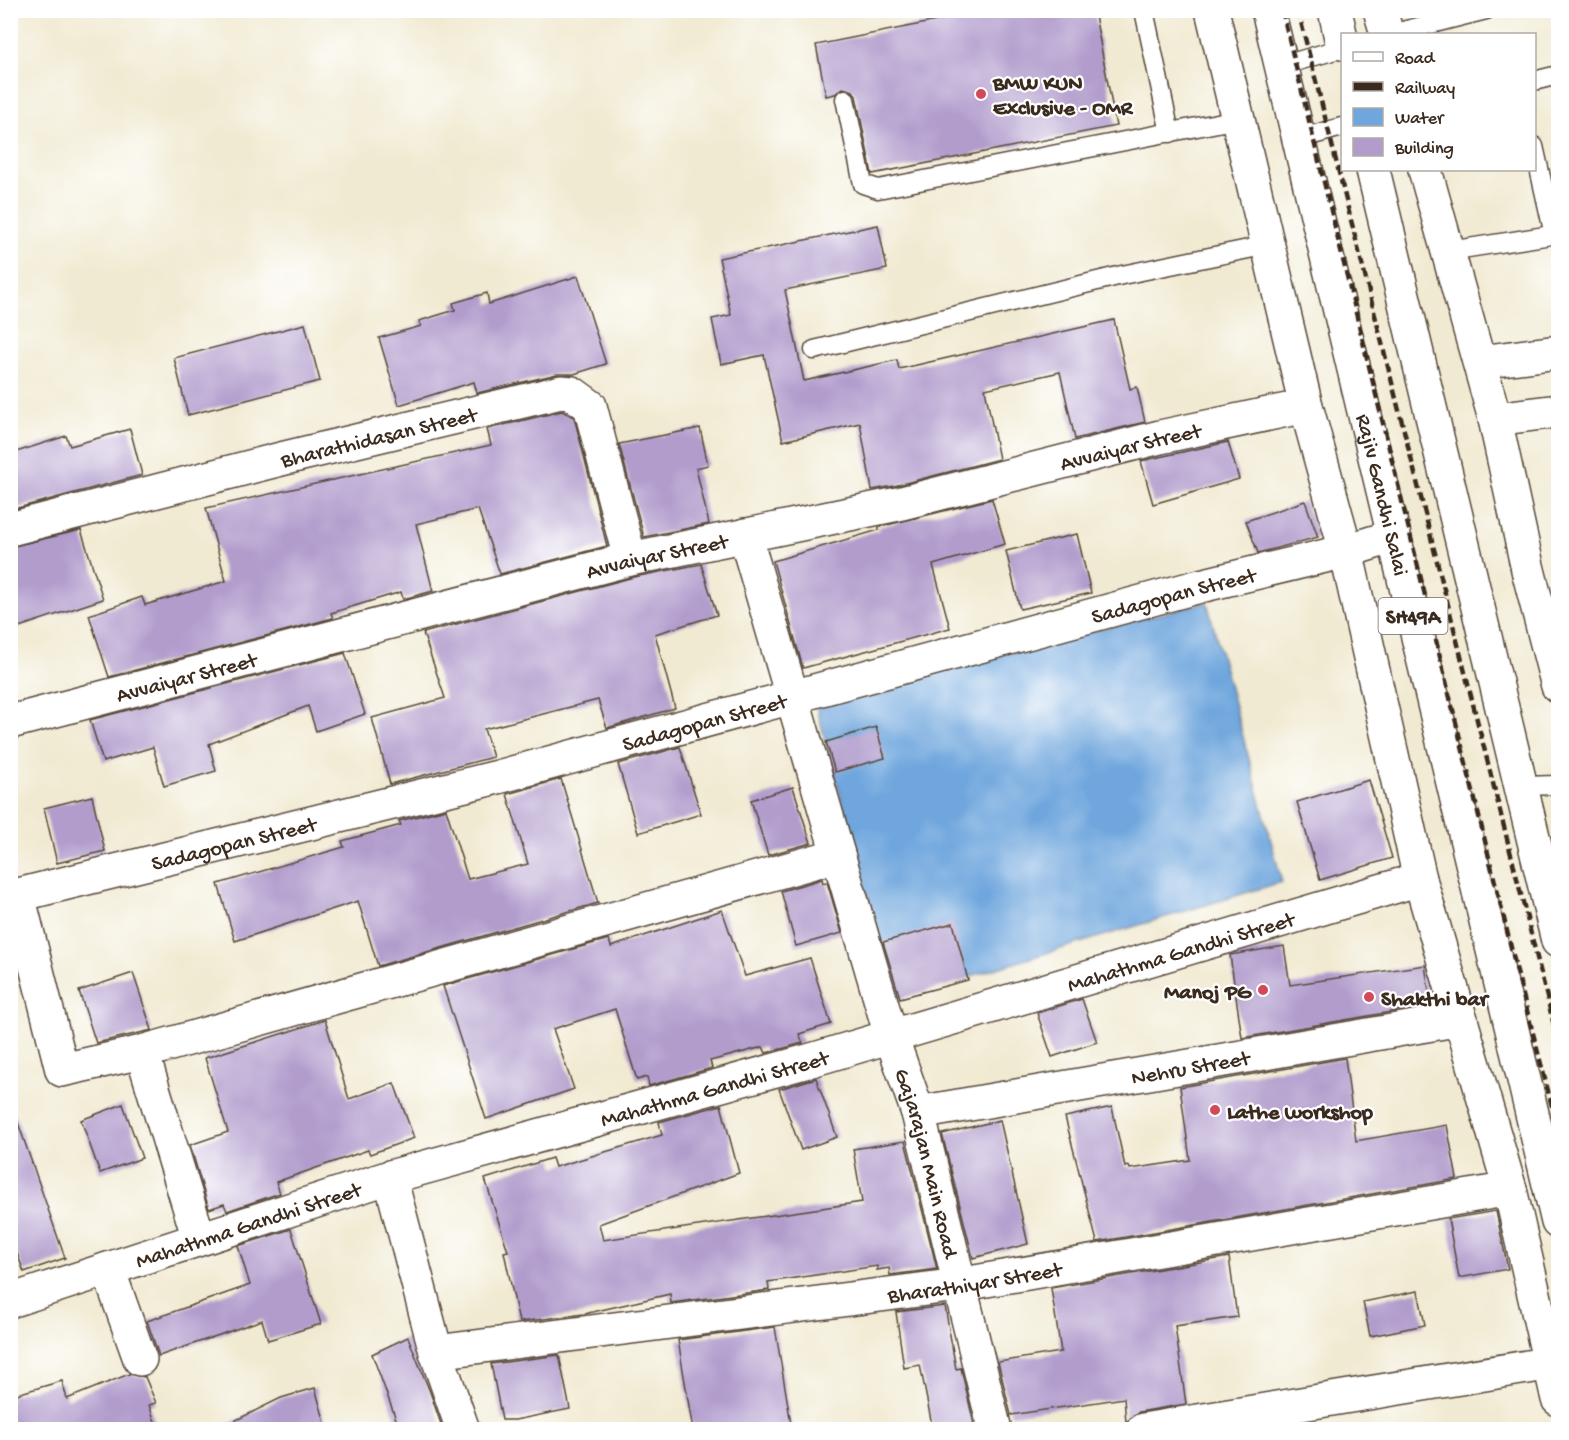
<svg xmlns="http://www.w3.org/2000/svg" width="1569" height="1440" viewBox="0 0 1569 1440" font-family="'Gochi Hand',sans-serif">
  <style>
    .water { fill: #6ea6dd; stroke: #54687e; stroke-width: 1.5 }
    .building { fill: #b19ccc }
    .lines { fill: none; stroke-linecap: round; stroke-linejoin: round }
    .lane-casing { stroke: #564739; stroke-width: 21 }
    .street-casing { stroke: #564739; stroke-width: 36 }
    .secondary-casing { stroke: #564739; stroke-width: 36 }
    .primary-casing { stroke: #564739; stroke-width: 36 }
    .lane { stroke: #fff; stroke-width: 18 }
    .street { stroke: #fff; stroke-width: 33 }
    .secondary { stroke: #fff; stroke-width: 33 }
    .primary { stroke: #fff; stroke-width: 33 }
    .rail { stroke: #3b2a1e; stroke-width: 4.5; stroke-dasharray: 9 4.5; stroke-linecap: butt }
    .poi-dot { fill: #d1495b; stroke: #fff; stroke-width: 2 }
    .labels { text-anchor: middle; stroke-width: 4.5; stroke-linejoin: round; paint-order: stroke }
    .shield { fill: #fff; stroke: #766a62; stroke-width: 1.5 }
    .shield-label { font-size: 21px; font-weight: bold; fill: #3b2a1e }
    .poi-label { font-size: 22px; font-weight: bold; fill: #3b2a1e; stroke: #fff; text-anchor: start }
    .street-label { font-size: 22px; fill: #3b2a1e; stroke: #fff }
  </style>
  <rect width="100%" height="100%" fill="#fff"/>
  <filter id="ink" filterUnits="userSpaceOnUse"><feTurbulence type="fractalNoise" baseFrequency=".0167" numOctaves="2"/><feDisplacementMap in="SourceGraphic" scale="12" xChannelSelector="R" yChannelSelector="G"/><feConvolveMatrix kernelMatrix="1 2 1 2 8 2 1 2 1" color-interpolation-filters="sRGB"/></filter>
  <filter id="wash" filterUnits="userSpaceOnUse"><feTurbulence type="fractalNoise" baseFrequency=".008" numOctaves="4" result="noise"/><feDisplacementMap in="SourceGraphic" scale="24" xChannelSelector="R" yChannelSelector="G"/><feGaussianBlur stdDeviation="1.35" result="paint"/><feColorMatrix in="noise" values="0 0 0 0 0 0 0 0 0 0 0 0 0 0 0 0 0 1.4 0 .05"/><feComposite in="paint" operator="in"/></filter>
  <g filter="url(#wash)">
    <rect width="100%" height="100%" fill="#f1ead2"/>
    <path class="water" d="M 1207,602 L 1282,882 L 895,999 L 815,702 Z"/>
    <g id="blocks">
      <g class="building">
        <path d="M 991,10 L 1094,10 L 1116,126 L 872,174 L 856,96 L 853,91 L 843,88 L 835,94 L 826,96 L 816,45 Z"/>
        <path d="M 878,225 L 887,269 L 785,290 L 804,381 L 897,360 L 899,369 L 1114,320 L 1130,389 L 1137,387 L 1145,422 L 1075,439 L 1060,372 L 985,389 L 999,459 L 894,486 L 872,490 L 860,423 L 783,441 L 764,355 L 721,364 L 712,319 L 731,315 L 719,258 Z"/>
        <path d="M 578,276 L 606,364 L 574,374 L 557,374 L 477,393 L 474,382 L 399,405 L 379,338 L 421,326 L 419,321 L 455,310 L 453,303 L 487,293 L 489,304 Z"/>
        <path d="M 305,324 L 320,381 L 188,415 L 174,358 Z"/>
        <path d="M 562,411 L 574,417 L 607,546 L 500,574 L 478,509 L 416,524 L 433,591 L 403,599 L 401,592 L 331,613 L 333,618 L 109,677 L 89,615 L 142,597 L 145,605 L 226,581 L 206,508 L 491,445 L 487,429 Z"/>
        <path d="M 700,428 L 708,465 L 696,468 L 709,524 L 644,537 L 619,444 Z"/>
        <path d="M 130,429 L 142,475 L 10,510 L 10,454 L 66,436 L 70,446 Z"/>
        <path d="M 1228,442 L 1239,479 L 1153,504 L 1141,461 Z"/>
        <path d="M 992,499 L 1005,544 L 933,565 L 950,628 L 803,668 L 773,561 L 879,530 L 879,527 Z"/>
        <path d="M 1305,501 L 1318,537 L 1258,553 L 1246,521 Z"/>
        <path d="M 81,530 L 103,599 L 10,630 L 10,547 Z"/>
        <path d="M 1077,534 L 1091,593 L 1020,609 L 1006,551 Z"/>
        <path d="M 701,564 L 717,615 L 655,634 L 675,708 L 607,728 L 598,700 L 484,729 L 493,757 L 390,784 L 372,718 L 445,698 L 423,633 L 634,577 Z"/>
        <path d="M 345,653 L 365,714 L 316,731 L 308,706 L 209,744 L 216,771 L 164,786 L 153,747 L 103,762 L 90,720 Z"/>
        <path d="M 876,727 L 885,758 L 835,772 L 826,742 Z"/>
        <path d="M 680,747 L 701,814 L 638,833 L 618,764 Z"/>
        <path d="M 561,779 L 598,903 L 378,966 L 358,901 L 235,941 L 218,884 L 344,847 L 342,841 L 401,825 L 399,821 L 446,809 L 468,879 L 528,864 L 507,794 Z"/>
        <path d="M 1369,780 L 1392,858 L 1320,880 L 1297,802 Z"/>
        <path d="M 793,787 L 811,843 L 768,855 L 751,800 Z"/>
        <path d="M 92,796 L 105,851 L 57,863 L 44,808 Z"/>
        <path d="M 822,879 L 823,883 L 827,882 L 842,933 L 796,946 L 781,891 Z"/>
        <path d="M 722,910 L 745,976 L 810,958 L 831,1024 L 799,1034 L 803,1043 L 766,1053 L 763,1047 L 710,1061 L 712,1068 L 649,1086 L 647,1077 L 637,1080 L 615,1009 L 553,1029 L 574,1089 L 486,1119 L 443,986 L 609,939 L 611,947 Z"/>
        <path d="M 953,923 L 968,980 L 900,998 L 883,942 Z"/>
        <path d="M 1284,946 L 1290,985 L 1425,965 L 1431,1005 L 1242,1038 L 1230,955 Z"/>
        <path d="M 133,973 L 152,1030 L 96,1043 L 79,991 Z"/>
        <path d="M 1082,999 L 1097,1042 L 1052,1057 L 1037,1013 Z"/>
        <path d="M 325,1020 L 349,1099 L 394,1083 L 414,1138 L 370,1154 L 368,1150 L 276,1182 L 280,1193 L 227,1211 L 224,1204 L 209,1209 L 190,1145 L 228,1132 L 205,1058 Z"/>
        <path d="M 1345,1058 L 1356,1141 L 1447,1125 L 1457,1179 L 1097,1242 L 1065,1117 L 1112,1107 L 1125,1167 L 1129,1166 L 1130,1169 L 1190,1160 L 1180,1087 Z"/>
        <path d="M 816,1078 L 837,1137 L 801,1150 L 779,1089 Z"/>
        <path d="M 123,1104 L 142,1158 L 100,1173 L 81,1120 Z"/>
        <path d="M 721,1105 L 739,1173 L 599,1224 L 603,1240 L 862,1202 L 853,1149 L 905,1141 L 937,1269 L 890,1275 L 889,1268 L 877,1270 L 877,1266 L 768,1282 L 769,1290 L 671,1303 L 670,1294 L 584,1314 L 519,1322 L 504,1252 L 508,1251 L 485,1179 L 552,1158 L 555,1167 L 662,1135 L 659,1122 Z"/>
        <path d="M 15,1114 L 65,1258 L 24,1272 L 10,1234 L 10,1115 Z"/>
        <path d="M 1000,1120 L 1028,1244 L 973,1258 L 942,1134 Z"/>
        <path d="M 1496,1211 L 1508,1269 L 1459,1278 L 1448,1219 Z"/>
        <path d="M 291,1229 L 321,1324 L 268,1340 L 262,1320 L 159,1356 L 147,1321 L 250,1285 L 238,1246 Z"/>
        <path d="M 1229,1257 L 1237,1317 L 1175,1326 L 1186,1404 L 1139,1412 L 1126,1422 L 1124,1398 L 1011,1415 L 998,1362 L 1061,1352 L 1051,1288 Z"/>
        <path d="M 1418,1291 L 1425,1325 L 1370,1336 L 1363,1302 Z"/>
        <path d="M 945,1306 L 956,1369 L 961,1368 L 974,1424 L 933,1430 L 920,1365 L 904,1368 L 896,1312 Z"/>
        <path d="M 775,1327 L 792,1430 L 693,1430 L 678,1340 Z"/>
        <path d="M 408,1337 L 430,1392 L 443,1430 L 400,1430 L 372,1354 Z"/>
        <path d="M 559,1355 L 570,1409 L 515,1420 L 502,1420 L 491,1364 Z"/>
        <path d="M 129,1374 L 145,1377 L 156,1403 L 149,1405 L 158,1430 L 10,1430 L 10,1396 L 62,1381 L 67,1399 Z"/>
        <path d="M 315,1388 L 327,1430 L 216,1430 L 281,1398 Z"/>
      </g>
    </g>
  </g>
  <g filter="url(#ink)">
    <use href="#blocks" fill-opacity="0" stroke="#564739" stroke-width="1.5"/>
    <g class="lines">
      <g class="lane-casing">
        <g id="lane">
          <path d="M 1144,10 L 1170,133"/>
          <path d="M 1391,34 L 1486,10"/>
          <path d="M 1281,66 L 1342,48"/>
          <path d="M 1534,81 L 1558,75"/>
          <path d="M 845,99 L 863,184 L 878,189 L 1238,119"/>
          <path d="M 1298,139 L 1342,127"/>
          <path d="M 1534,146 L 1554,235"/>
          <path d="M 1449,251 L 1558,234"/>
          <path d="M 814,350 L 1122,275 L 1268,245"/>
          <path d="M 1521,786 L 1558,785"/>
        </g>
      </g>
      <g class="street-casing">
        <g id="street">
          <path id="s1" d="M 10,529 L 281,459 L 561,392 L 572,393 L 590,406 L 630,559"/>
          <path id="s2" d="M 745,535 L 891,1036 L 918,1113 L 995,1430"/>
          <path id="s3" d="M 10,722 L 630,559 L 898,504 L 1160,437 L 1306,406"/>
          <path d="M 18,895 L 62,1070 L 142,1052 L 838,855"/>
          <path id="s4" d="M 10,897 L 498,777 L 1200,586 L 1346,551 L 1394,536"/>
          <path d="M 142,1052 L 199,1239"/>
          <path id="s5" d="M 918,1113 L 1461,1019"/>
          <path d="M 390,1177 L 436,1352 L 463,1430"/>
          <path d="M 108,1269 L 140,1359"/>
          <path id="s6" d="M 10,1301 L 390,1177 L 808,1061 L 1420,879"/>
          <path id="s7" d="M 436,1352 L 958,1285 L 1510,1189"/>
          <path d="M 1143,1430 L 1558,1362"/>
        </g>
      </g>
      <g class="secondary-casing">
        <g id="secondary">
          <path d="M 1212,10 L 1306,406 L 1346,551 L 1420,879 L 1510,1189 L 1558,1399"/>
          <path d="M 1380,10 L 1387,34"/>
          <path d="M 1425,170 L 1495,419 L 1528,570 L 1558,686"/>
          <path d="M 1480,362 L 1558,352"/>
          <path d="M 1495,419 L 1558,411"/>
        </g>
      </g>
      <g class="primary-casing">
        <g id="primary">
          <path id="s8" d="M 1268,10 L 1558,1222"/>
          <path d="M 1335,10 L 1342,43"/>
          <path d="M 1373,170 L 1558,941"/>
        </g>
      </g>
      <use href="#lane" class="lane"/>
      <use href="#street" class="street"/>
      <use href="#secondary" class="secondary"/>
      <use href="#primary" class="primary"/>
      <g class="rail">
        <path d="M 1282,10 L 1518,976 L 1558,1129"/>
        <path d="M 1298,10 L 1558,1041"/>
      </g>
    </g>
  </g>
  <g class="poi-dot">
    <circle cx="981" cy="94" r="6"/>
    <circle cx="1263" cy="990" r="6"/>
    <circle cx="1369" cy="997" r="6"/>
    <circle cx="1215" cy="1110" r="6"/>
  </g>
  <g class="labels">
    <rect class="shield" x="1378.5" y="598" width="69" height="36" rx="4.5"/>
    <g class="shield-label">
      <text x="1413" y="623">SH49A</text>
    </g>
    <g class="poi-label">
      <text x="993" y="89">BMW KUN<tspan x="993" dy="25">Exclusive - OMR</tspan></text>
      <text x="1251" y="998" text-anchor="end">Manoj PG</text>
      <text x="1381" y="1005">Shakthi bar</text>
      <text x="1227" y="1118">Lathe workshop</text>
    </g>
    <g class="street-label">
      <text dy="8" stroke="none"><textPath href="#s1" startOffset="380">Bharathidasan Street</textPath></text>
      <text dy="8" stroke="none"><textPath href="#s3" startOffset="1154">Avvaiyar Street</textPath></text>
      <text dy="8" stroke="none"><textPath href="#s8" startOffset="498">Rajiv Gandhi Salai</textPath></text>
      <text dy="8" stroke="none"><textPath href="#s3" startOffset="668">Avvaiyar Street</textPath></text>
      <text dy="8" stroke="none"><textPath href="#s4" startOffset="1202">Sadagopan Street</textPath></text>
      <text dy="8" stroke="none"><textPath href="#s3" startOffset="182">Avvaiyar Street</textPath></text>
      <text dy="8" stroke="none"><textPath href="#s4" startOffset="716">Sadagopan Street</textPath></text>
      <text dy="8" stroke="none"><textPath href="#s4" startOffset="230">Sadagopan Street</textPath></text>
      <text dy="8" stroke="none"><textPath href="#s6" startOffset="1222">Mahathma Gandhi Street</textPath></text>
      <text dy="8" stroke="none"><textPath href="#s5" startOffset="276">Nehru Street</textPath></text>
      <text dy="8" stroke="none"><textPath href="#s6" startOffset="736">Mahathma Gandhi Street</textPath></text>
      <text dy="8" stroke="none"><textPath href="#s2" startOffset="654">Gajarajan Main Road</textPath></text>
      <text dy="8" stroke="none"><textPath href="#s6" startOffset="250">Mahathma Gandhi Street</textPath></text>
      <text dy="8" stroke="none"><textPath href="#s7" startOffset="543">Bharathiyar Street</textPath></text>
    </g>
  </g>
  <rect width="1569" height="1440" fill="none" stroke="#fff" stroke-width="36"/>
  <rect x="1341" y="33" width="195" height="138" fill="#ffffff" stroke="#b1aaa5" stroke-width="1.5"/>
  <rect x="1353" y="52" width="30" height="9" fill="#ffffff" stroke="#b1aaa5" stroke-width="1.5"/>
  <text x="1395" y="63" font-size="18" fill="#3b2a1e">Road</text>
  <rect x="1353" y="82" width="30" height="9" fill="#3b2a1e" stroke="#b1aaa5" stroke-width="1.5"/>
  <text x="1395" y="93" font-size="18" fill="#3b2a1e">Railway</text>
  <rect x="1353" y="108" width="30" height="18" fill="#6ea6dd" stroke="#b1aaa5" stroke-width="1.5"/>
  <text x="1395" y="123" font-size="18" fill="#3b2a1e">Water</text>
  <rect x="1353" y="138" width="30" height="18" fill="#b19ccc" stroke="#b1aaa5" stroke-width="1.5"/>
  <text x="1395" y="153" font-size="18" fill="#3b2a1e">Building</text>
</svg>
